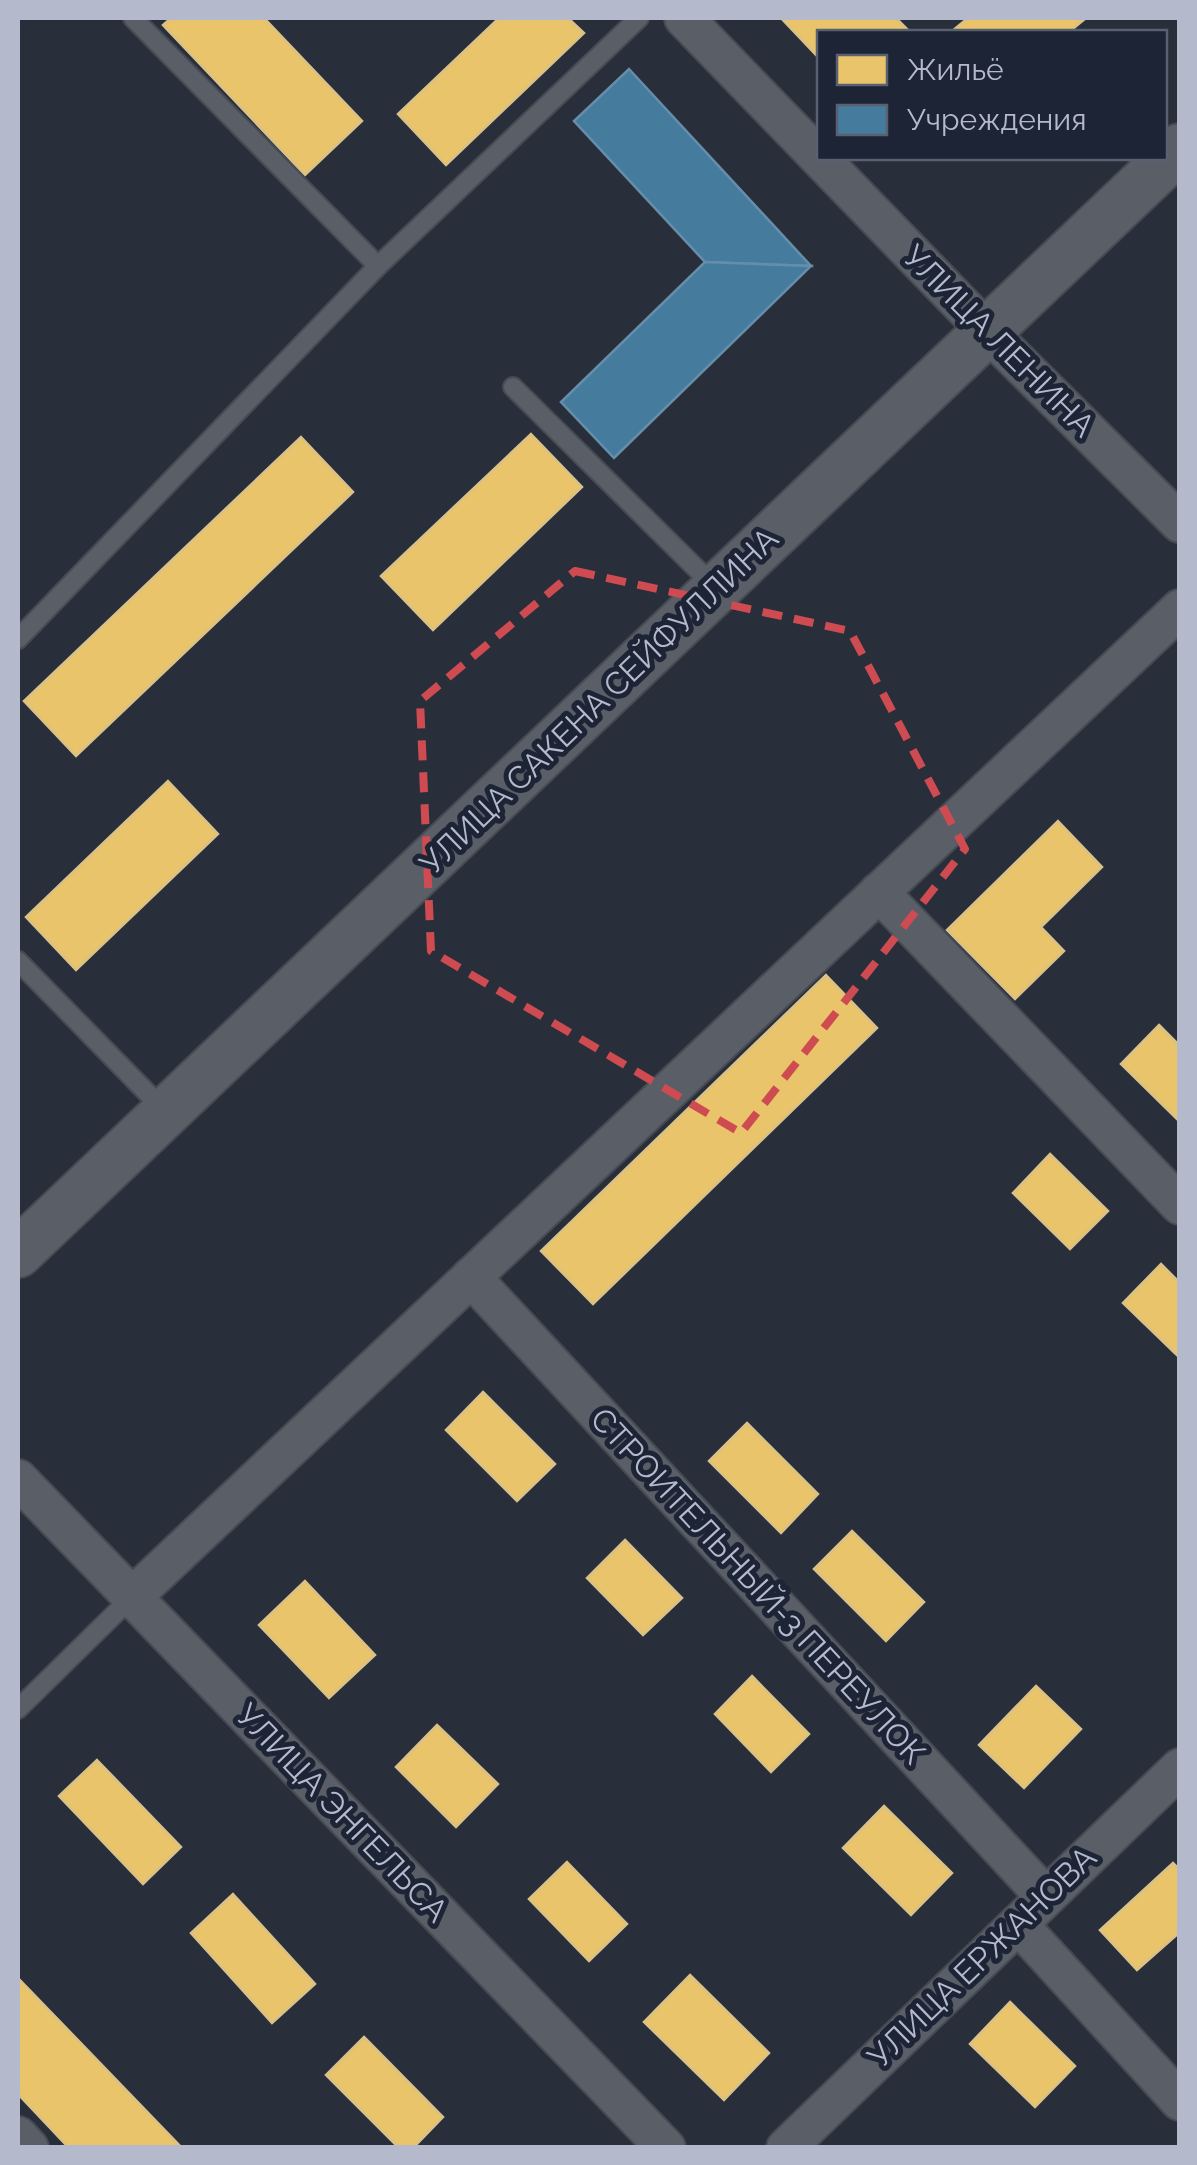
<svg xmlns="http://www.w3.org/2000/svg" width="1197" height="2165" viewBox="0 0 1197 2165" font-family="Raleway,sans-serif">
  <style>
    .homes { fill: #e9c46a; stroke: #d9c187; stroke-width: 2.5 }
    .public { fill: #457b9d; stroke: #668eab; stroke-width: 2.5 }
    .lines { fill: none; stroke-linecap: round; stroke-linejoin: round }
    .service-casing { stroke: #464a52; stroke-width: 22 }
    .minor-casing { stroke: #464a52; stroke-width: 42 }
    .tertiary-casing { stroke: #464a52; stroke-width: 52 }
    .service { stroke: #5a5e67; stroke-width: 18 }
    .minor { stroke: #5a5e67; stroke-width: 38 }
    .tertiary { stroke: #5a5e67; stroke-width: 48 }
    .marked { fill: none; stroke: #ce4c51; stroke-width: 8; stroke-dasharray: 20 12; stroke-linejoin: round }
    .labels { text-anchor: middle; stroke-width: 10; stroke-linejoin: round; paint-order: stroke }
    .street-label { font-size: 32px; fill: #b4bacb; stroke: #1c2435 }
  </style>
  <rect width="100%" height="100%" fill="#292f3a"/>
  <g class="homes">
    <path d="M 171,18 L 264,18 L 362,121 L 305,175 L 163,25 Z"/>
    <path d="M 499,18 L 568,18 L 584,33 L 446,165 L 398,114 Z"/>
    <path d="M 781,18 L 896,18 L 910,32 L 820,32 L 820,59 Z"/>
    <path d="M 968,18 L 1086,18 L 1069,32 L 951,32 Z"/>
    <path d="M 531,434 L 582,487 L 433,630 L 381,576 Z"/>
    <path d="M 301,437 L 353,492 L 76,756 L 24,701 Z"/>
    <path d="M 168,781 L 218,834 L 76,970 L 26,917 Z"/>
    <path d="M 1058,821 L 1102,867 L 1041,927 L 1064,951 L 1015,999 L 947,930 Z"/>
    <path d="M 826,975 L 877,1028 L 593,1304 L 541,1251 Z"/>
    <path d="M 1159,1025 L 1180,1046 L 1180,1122 L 1121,1064 Z"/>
    <path d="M 1050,1154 L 1108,1211 L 1070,1249 L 1013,1193 Z"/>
    <path d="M 1161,1264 L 1180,1283 L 1180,1358 L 1123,1303 Z"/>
    <path d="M 483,1392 L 555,1464 L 517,1501 L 446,1430 Z"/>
    <path d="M 747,1423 L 818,1494 L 781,1533 L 709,1461 Z"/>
    <path d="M 852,1531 L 924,1602 L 886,1641 L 814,1569 Z"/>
    <path d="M 625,1540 L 682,1598 L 643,1635 L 587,1578 Z"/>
    <path d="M 305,1581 L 375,1655 L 329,1698 L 259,1625 Z"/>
    <path d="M 752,1676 L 809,1734 L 771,1772 L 715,1714 Z"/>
    <path d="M 1036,1686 L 1081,1729 L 1024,1788 L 979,1745 Z"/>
    <path d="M 437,1725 L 498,1784 L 456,1827 L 396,1767 Z"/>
    <path d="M 97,1760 L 181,1847 L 143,1884 L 59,1796 Z"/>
    <path d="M 884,1806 L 952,1873 L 911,1915 L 843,1848 Z"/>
    <path d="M 567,1862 L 627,1924 L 589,1961 L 529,1899 Z"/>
    <path d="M 1173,1863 L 1180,1870 L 1180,1932 L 1137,1970 L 1100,1930 Z"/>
    <path d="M 233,1894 L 315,1984 L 272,2023 L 191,1933 Z"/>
    <path d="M 690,1975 L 769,2053 L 724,2100 L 644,2022 Z"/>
    <path d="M 18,1978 L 182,2148 L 69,2148 L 18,2094 Z"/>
    <path d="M 1010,2002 L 1075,2066 L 1035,2107 L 970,2044 Z"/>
    <path d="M 364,2037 L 443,2117 L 413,2148 L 399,2148 L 326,2075 Z"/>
  </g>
  <g class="public">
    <path d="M 629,69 L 811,266 L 705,262 L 574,121 Z"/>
    <path d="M 705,262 L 811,266 L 614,458 L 561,402 Z"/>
  </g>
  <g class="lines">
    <g class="service-casing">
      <g id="service">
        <path d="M 133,18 L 378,266"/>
        <path d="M 513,387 L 716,588"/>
        <path d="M 18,639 L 378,266 L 639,18"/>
        <path d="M 18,961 L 163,1109"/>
        <path d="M 18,1709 L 132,1597"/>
      </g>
    </g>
    <g class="minor-casing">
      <g id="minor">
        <path d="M 684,18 L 987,331 L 1180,523"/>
        <path d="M 879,892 L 1180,1205"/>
        <path d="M 471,1277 L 1045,1896"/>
        <path d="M 18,1479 L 666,2148"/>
        <path d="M 132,1597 L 1180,609"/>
        <path d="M 1018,1924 L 1180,2101"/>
        <path d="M 18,2136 L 29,2148"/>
        <path d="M 786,2148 L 1180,1768"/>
      </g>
    </g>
    <g class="tertiary-casing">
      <path id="tertiary" d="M 18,1253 L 1180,148"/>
    </g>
    <use href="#service" class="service"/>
    <use href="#minor" class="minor"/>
    <use href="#tertiary" class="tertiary"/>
  </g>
  <path class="marked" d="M 575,571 L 850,631 L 965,849 L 741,1133 L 431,951 L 420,701 Z"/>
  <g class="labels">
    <g class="street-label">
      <text transform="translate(999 341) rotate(45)" y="11">УЛИЦА ЛЕНИНА</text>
      <text transform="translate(599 701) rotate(-44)" y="11">УЛИЦА САКЕНА СЕЙФУЛЛИНА</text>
      <text transform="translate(758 1586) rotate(47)" y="11">СТРОИТЕЛЬНЫЙ-3 ПЕРЕУЛОК</text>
      <text transform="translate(342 1813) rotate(46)" y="11">УЛИЦА ЭНГЕЛЬСА</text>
      <text transform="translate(982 1957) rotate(-44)" y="11">УЛИЦА ЕРЖАНОВА</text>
    </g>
  </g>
  <rect width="1197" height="2165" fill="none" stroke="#b4bacb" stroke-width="40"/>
  <rect x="817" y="30" width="350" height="130" fill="#1c2435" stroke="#596071" stroke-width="2.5"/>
  <rect x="837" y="55" width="50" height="30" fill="#e9c46a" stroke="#596071" stroke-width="2.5"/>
  <text x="907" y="80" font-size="30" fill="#b4bacb">Жильё</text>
  <rect x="837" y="105" width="50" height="30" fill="#457b9d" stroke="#596071" stroke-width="2.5"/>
  <text x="907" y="130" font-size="30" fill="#b4bacb">Учреждения</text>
</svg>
